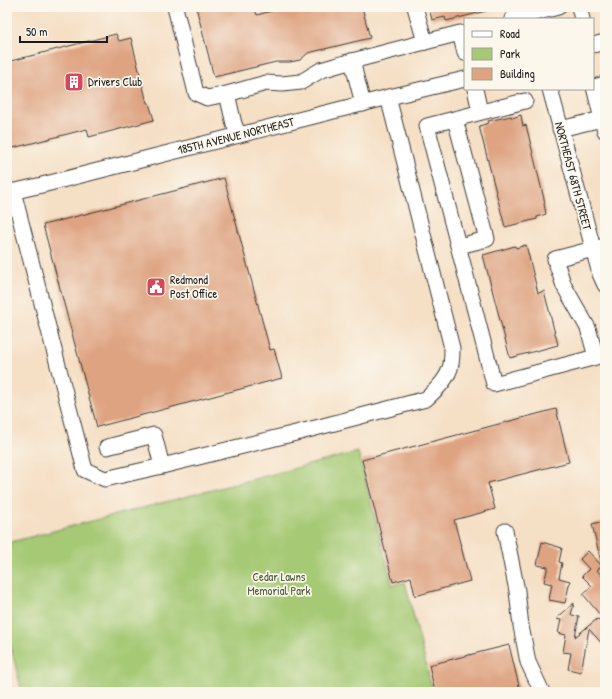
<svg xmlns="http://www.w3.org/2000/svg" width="612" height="699" viewBox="0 0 612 699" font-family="'Patrick Hand',sans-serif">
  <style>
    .green { fill: #a5c974; stroke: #607248 }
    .building { fill: #dea381 }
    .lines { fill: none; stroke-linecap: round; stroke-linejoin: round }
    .minor-casing { stroke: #3d3935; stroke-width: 17 }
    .minor { stroke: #fff; stroke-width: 15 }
    .labels { text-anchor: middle; stroke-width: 3.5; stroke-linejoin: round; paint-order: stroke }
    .poi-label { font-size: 12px; fill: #1c1c1c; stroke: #fbf7ec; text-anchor: start }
    .street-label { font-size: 12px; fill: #1c1c1c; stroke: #fbf7ec }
    .park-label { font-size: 12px; fill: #4c593b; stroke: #fbf7ec }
  </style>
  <rect width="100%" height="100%" fill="#fbf7ec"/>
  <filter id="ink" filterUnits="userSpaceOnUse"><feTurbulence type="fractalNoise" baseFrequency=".025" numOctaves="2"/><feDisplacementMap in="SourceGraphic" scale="8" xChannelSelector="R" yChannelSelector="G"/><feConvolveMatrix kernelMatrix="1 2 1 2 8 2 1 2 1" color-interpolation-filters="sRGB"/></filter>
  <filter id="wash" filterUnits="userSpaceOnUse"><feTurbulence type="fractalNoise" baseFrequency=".012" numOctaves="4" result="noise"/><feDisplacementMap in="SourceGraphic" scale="16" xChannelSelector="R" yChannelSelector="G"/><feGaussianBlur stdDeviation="0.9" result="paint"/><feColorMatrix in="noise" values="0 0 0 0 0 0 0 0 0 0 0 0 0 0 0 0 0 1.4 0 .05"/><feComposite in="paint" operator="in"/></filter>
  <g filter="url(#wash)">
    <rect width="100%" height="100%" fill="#f5dfc5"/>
    <path class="green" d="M 358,452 L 392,585 L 405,582 L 433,692 L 22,692 L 7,631 L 7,543 Z"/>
    <g id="blocks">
      <g class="building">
        <path d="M 196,7 L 254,7 L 257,15 L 285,7 L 362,7 L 370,38 L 308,53 L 300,60 L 290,62 L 276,62 L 214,77 Z"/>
        <path d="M 429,7 L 489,7 L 490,10 L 446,21 L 445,17 L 432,20 Z"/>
        <path d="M 116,34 L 119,41 L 131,38 L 147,103 L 149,103 L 154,120 L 89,137 L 87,129 L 9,149 L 7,142 L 7,62 Z"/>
        <path d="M 521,115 L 523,126 L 526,125 L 545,203 L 544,204 L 546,214 L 537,217 L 537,219 L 505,227 L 479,126 L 489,123 L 488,121 L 511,116 L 512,118 Z"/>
        <path d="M 224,178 L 270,350 L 274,349 L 282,378 L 97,427 L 43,225 Z"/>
        <path d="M 526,245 L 538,293 L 544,291 L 558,345 L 510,358 L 483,255 L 515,246 L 516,248 Z"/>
        <path d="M 556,409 L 569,462 L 488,483 L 495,509 L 454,520 L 470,581 L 415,596 L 411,577 L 393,582 L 362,460 Z"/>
        <path d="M 605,521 L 605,562 L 601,562 L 592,524 Z"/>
        <path d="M 542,542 L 562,548 L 559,562 L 562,563 L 559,578 L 570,581 L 565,603 L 549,600 L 552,584 L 544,582 L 548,567 L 537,565 Z"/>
        <path d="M 588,551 L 602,566 L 597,570 L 605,580 L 605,647 L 589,629 L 581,672 L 568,669 L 571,653 L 563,652 L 566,635 L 558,633 L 561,620 L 556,619 L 574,603 L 571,615 L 579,616 L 575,637 L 597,619 L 605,621 L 583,594 L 592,586 L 582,576 L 589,569 L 580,559 Z"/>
        <path d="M 509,645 L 520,690 L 511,692 L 435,692 L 429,665 Z"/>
      </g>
    </g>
  </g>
  <g filter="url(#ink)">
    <use href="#blocks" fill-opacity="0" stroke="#3d3935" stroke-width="1"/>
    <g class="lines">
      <g class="minor-casing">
        <g id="minor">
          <path d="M 175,7 L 196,93 L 207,98 L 227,94"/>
          <path d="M 415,7 L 425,42 L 460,33 L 465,53"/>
          <path d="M 579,7 L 582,19"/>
          <path d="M 512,19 L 558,7"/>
          <path d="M 593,45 L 605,42"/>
          <path d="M 352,61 L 425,42"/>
          <path d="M 475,89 L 480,112"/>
          <path d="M 550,89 L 600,274 L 605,285"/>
          <path d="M 525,101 L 427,126 L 494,384 L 596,357 L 588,328 L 564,286 L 555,259 L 605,246"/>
          <path d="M 455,119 L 487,239 L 459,246"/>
          <path d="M 602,119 L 594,87 L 605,84"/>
          <path d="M 560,129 L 602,119 L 605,131"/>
          <path d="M 239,135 L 234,124 L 227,94 L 266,83 L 282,84 L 301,82 L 321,70 L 352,61 L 363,104"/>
          <path d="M 13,191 L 85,470 L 105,479 L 162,466 L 154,435 L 107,447"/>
          <path d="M 7,193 L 42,185 L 381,99 L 465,79"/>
          <path d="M 162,466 L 304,431 L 426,399 C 436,390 449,378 451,364 C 452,359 452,353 452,348 L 388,97"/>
          <path d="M 505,531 L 517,591 L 521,626 L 528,662 L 542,692"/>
        </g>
      </g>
      <use href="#minor" class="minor"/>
    </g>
  </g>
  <defs>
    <g id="building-square" transform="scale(1)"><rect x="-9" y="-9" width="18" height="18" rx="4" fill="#d1495b" stroke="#fbf7ec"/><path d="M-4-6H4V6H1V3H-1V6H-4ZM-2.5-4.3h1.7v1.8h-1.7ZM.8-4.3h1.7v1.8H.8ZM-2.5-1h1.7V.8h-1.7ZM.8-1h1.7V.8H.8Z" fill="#fff"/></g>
    <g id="civic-square" transform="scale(1)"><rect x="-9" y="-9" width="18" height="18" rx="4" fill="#d1495b" stroke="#fbf7ec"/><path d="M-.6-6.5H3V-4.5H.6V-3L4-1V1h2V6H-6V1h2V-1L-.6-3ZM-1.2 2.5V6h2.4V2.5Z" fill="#fff"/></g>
  </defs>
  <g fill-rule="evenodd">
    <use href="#building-square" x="74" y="82"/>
    <use href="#civic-square" x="156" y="287"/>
  </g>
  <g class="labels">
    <g class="poi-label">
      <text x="88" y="86">Drivers Club</text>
      <text x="170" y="284">Redmond<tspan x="170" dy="14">Post Office</tspan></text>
    </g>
    <g class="street-label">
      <text transform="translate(236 136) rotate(-14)" y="4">185TH AVENUE NORTHEAST</text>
      <text transform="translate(573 176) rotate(75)" y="4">NORTHEAST 68TH STREET</text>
    </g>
    <g class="park-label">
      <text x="279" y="581">Cedar Lawns<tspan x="279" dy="14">Memorial Park</tspan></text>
    </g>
  </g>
  <rect width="612" height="699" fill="none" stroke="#fbf7ec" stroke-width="24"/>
  <rect x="464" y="18" width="130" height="72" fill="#fbf7ec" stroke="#a29f99"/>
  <rect x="472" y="31" width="20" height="6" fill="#ffffff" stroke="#a29f99"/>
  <text x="500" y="38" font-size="12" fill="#1c1c1c">Road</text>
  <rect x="472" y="48" width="20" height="12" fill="#a5c974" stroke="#a29f99"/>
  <text x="500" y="58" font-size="12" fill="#1c1c1c">Park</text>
  <rect x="472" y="68" width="20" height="12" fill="#dea381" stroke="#a29f99"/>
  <text x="500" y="78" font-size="12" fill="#1c1c1c">Building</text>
  <path d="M20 36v6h87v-6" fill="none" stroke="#1c1c1c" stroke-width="2"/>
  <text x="26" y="36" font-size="12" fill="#1c1c1c" stroke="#fbf7ec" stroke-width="3" paint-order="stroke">50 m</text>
</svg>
